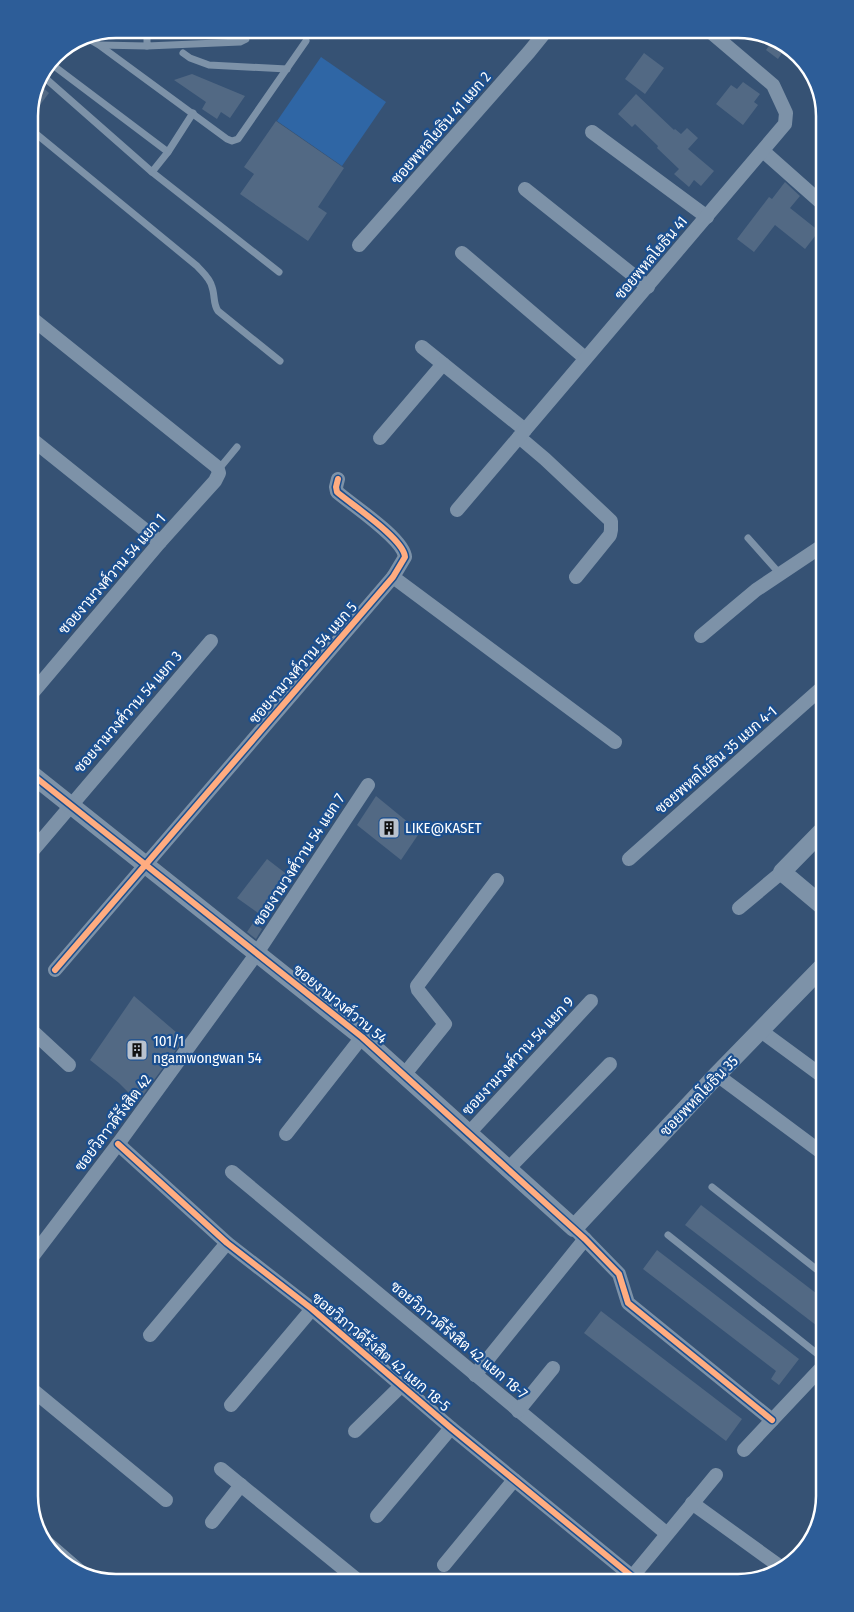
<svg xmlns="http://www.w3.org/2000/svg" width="854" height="1612" viewBox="0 0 854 1612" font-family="'Fira Sans Condensed',Sarabun,sans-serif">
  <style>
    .green { fill: #2f66a5 }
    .building { fill: #526984 }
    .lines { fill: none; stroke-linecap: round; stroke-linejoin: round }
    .service { stroke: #7d92a8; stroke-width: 7 }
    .minor { stroke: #7d92a8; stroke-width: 14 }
    .tertiary { stroke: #7d92a8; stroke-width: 18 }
    .cycleway-casing { stroke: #1b4f8f; stroke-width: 9 }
    .cycleway { stroke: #ffac80; stroke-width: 6 }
    .labels { text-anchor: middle; stroke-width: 4.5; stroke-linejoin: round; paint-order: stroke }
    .street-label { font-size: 15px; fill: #fff; stroke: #1b4f8f }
    .poi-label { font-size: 15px; fill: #fff; stroke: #1b4f8f; text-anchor: start }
    .rim { fill: none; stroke: #fff; stroke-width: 2.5 }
  </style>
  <rect width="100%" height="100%" fill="#365274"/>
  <path class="green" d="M 321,57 L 386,102 L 342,166 L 277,121 Z"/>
  <g class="building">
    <path d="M 773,40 L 787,45 L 778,59 L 766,50 Z"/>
    <path d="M 644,53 L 664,68 L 645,94 L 625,79 Z"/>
    <path d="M 192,74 L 245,96 L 230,118 L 221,112 L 217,119 L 202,109 L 206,102 L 174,80 Z"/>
    <path d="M 743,82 L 760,94 L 754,102 L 758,105 L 743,125 L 716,104 L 731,85 L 737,89 Z"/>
    <path d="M 40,85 L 49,93 L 30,118 L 29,110 Z"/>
    <path d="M 636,94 L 674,130 L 675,129 L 681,134 L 687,128 L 698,138 L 688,149 L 714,171 L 701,186 L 694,180 L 689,187 L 674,174 L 679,169 L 657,148 L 658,146 L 635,124 L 632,127 L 618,114 Z"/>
    <path d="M 276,121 L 344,168 L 318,207 L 327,213 L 308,241 L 240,194 L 254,174 L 244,167 Z"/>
    <path d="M 785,182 L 800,196 L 790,208 L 819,231 L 805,249 L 775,225 L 754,252 L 737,239 L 769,197 L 772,199 Z"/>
    <path d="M 376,796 L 420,832 L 401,860 L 357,825 Z"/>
    <path d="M 267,859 L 289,876 L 261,915 L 237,898 Z"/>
    <path d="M 253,923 L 262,929 L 256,939 L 247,932 Z"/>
    <path d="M 134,996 L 184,1039 L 138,1102 L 119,1083 L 90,1060 Z"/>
    <path d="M 701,1205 L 825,1300 L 825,1332 L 685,1225 Z"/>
    <path d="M 657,1250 L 799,1359 L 779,1385 L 771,1379 L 776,1371 L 643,1269 Z"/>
    <path d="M 601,1311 L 742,1419 L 726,1441 L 584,1333 Z"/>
  </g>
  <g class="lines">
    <g class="service">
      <path d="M 82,35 L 99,45 L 227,139 L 232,141 L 238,139 L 306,41"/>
      <path d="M 147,35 L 147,46 L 240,42 L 246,39 L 245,34"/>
      <path d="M 100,45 L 147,46"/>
      <path d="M 183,53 L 190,58 L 209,65 L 287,69"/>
      <path d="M 50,63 L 168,152"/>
      <path d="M 44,77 L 152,172 L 168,152 L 193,113"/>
      <path d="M 29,128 L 197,266 C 203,273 210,278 212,287 C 215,295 213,304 218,311 L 280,361"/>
      <path d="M 152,172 L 279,272"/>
      <path d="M 218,470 L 237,447"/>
      <path d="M 748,538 L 780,574"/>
      <path d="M 712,1187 L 825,1276"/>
      <path d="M 668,1235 L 825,1360"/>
    </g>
    <g class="minor">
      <path d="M 592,132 L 707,217"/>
      <path d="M 763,151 L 825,206"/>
      <path d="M 525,189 L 648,287"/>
      <path d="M 359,245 L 529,52 L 546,31"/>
      <path d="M 462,253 L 585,358"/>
      <path d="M 422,347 L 525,430"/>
      <path d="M 29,437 L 160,542"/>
      <path d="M 519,437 L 545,459 L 611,521 L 611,530 L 610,535 L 576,577"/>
      <path d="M 380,438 L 443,364"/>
      <path d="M 457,510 L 785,124 L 786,113 L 773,85 L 707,29"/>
      <path d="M 393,577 L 615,742"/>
      <path d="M 701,636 L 756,590 L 825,544"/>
      <path d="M 29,697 L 160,542 L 215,481 L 219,473 L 217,467 L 29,316"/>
      <path d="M 29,855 L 211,641"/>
      <path d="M 629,859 L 825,685"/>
      <path d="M 739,908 L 782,872"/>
      <path d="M 55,970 L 393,577 L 405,557 C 404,539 352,505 337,492 L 336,487 L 338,479"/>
      <path d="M 29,1028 L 69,1065"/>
      <path d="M 761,1031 L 825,1078"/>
      <path d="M 404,1075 L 445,1024 L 418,990 L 417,986 L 497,880"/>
      <path d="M 717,1075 L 825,1155"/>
      <path d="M 469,1133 L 591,1001"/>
      <path d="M 286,1134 L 362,1037"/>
      <path d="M 118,1144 L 227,1243 L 312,1309 L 451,1428 L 640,1583"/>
      <path d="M 507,1170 L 610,1064"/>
      <path d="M 232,1172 L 666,1533"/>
      <path d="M 574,1228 L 619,1274 L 628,1303 L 772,1420"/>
      <path d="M 29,1261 L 118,1144 L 257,953 L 368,785"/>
      <path d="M 150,1335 L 227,1243"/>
      <path d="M 475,1375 L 585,1239"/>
      <path d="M 29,1387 L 166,1500"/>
      <path d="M 231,1405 L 312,1309"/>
      <path d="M 518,1411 L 553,1368"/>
      <path d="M 355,1431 L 402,1385"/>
      <path d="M 744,1450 L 825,1364"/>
      <path d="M 221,1469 L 361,1583"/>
      <path d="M 692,1503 L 782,1568"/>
      <path d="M 377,1516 L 451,1428"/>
      <path d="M 212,1522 L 241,1485"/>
      <path d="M 45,1541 L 82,1573"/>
      <path d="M 444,1565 L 514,1480"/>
      <path d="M 627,1583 L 716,1475"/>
    </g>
    <g class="tertiary">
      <path d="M 29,772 L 362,1037 L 574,1228 L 717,1075 L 825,964"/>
      <path d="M 825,908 L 782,872 L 825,828"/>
    </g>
    <g class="cycleway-casing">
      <g id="cycleway">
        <path d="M 29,772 L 362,1037 L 585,1239 L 619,1274 L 628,1303 L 772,1420"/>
        <path d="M 55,970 L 393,577 L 405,557 C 404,539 352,505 337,492 L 336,487 L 338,479"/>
        <path d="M 118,1144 L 227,1243 L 312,1309 L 451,1428 L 640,1583"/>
      </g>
    </g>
    <use href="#cycleway" class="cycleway"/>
  </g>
  <defs>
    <g id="building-square" transform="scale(1.125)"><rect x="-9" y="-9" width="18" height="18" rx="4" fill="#b9c2ce" stroke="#1b4f8f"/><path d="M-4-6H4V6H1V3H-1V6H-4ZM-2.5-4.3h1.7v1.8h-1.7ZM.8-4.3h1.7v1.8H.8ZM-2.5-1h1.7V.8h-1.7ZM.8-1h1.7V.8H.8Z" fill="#111"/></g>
  </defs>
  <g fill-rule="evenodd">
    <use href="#building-square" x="389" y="828"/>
    <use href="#building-square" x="137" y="1050"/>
  </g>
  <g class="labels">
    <g class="street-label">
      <text transform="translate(441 128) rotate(-49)" y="5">ซอยพหลโยธิน 41 แยก 2</text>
      <text transform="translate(651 258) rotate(-50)" y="5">ซอยพหลโยธิน 41</text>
      <text transform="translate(112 574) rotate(-49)" y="5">ซอยงามวงศ์วาน 54 แยก 1</text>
      <text transform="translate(303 663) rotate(-49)" y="5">ซอยงามวงศ์วาน 54 แยก 5</text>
      <text transform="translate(128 712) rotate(-49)" y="5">ซอยงามวงศ์วาน 54 แยก 3</text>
      <text transform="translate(716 760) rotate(-41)" y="5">ซอยพหลโยธิน 35 แยก 4-1</text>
      <text transform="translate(299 860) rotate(-57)" y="5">ซอยงามวงศ์วาน 54 แยก 7</text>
      <text transform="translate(340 1004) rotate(39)" y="5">ซอยงามวงศ์วาน 54</text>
      <text transform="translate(518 1056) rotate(-47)" y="5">ซอยงามวงศ์วาน 54 แยก 9</text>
      <text transform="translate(699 1096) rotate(-46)" y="5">ซอยพหลโยธิน 35</text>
      <text transform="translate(113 1123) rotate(-53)" y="5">ซอยวิภาวดีรังสิต 42</text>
      <text transform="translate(459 1340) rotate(40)" y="5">ซอยวิภาวดีรังสิต 42 แยก 18-7</text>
      <text transform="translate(381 1352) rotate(40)" y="5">ซอยวิภาวดีรังสิต 42 แยก 18-5</text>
    </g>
    <g class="poi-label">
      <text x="405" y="833">LIKE@KASET</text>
      <text x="153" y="1046">101/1<tspan x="153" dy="17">ngamwongwan 54</tspan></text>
    </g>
  </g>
  <path d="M0 0H854V1612H0ZM116 38H738A78 78 0 0 1 816 116V1496A78 78 0 0 1 738 1574H116A78 78 0 0 1 38 1496V116A78 78 0 0 1 116 38Z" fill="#2d5d98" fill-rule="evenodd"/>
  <path class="rim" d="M116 38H738A78 78 0 0 1 816 116V1496A78 78 0 0 1 738 1574H116A78 78 0 0 1 38 1496V116A78 78 0 0 1 116 38Z"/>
</svg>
